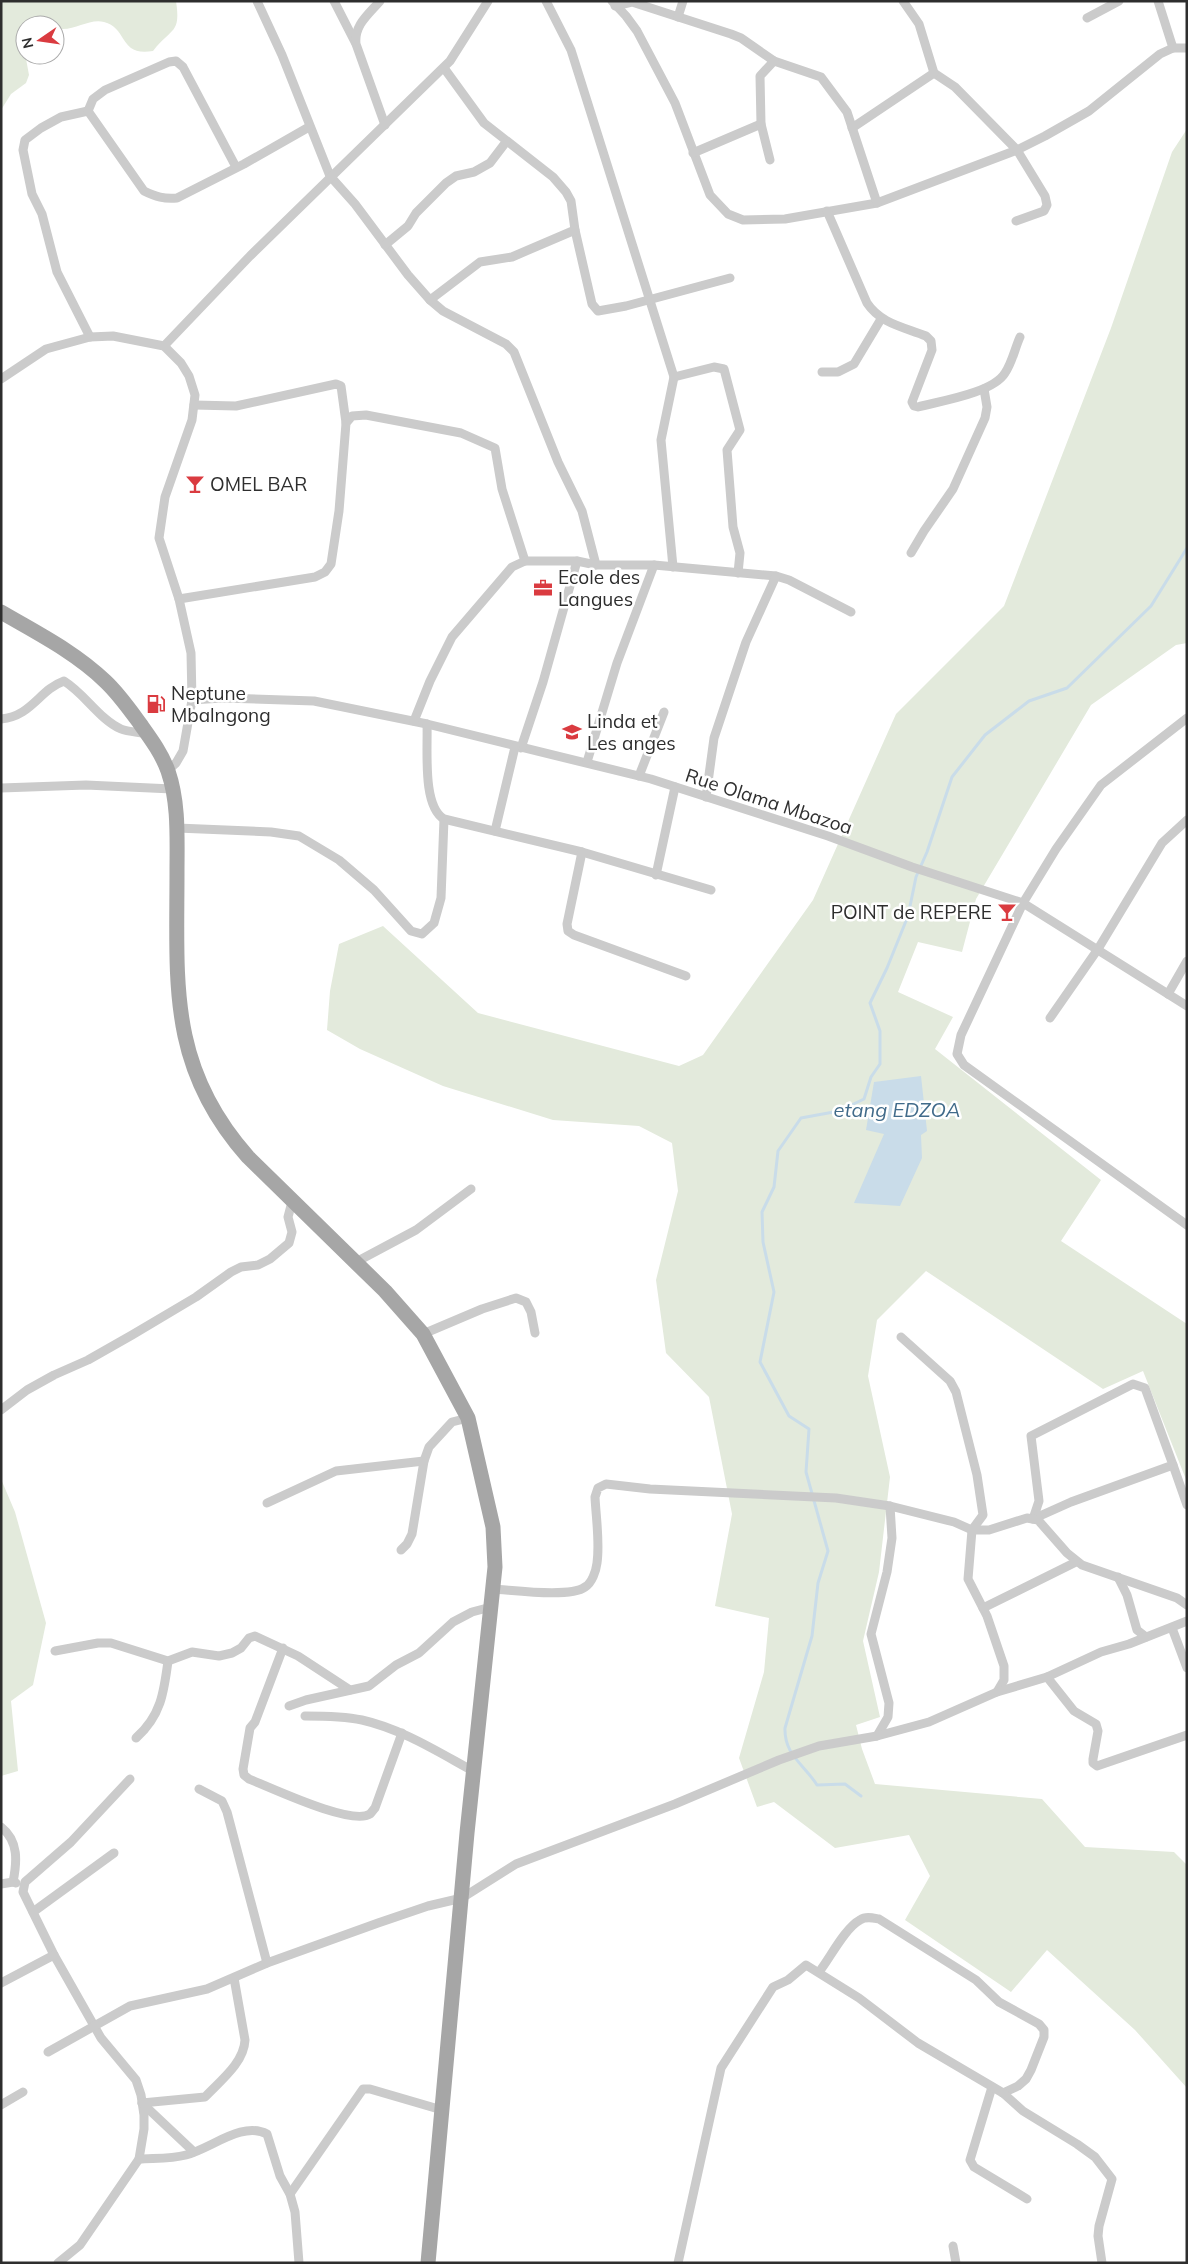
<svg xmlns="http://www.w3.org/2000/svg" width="1188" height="2264" viewBox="0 0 1188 2264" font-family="Mulish,sans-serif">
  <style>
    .green { fill: #e3eadc }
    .water { fill: #c9dce9 }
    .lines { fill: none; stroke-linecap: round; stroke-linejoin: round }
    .stream { stroke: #c9dce9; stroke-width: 3 }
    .minor { stroke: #cbcbcb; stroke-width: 9 }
    .primary { stroke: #a6a6a6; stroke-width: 15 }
    .labels { text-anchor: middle; stroke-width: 5; stroke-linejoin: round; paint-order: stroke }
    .poi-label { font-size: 19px; fill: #2e2e2e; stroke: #fff; text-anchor: start }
    .street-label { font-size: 19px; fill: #2e2e2e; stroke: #fff }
    .water-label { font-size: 20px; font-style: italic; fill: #416b8a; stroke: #fff }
  </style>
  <rect width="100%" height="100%" fill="#fff"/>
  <g class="green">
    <path d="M 1,1 L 176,1 C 181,34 172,27 153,51 C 119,57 128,28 104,22 C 88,18 73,33 55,28 L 55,25 L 25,25 L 24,48 L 29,75 L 26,83 L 11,94 L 1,110 Z"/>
    <path d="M 1187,129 L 1187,643 L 1176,645 L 1091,705 L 976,899 L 962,952 L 918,942 L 898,992 L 953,1017 L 935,1049 L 1101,1180 L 1061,1241 L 1187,1324 L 1187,1482 L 1143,1371 L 1103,1389 L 926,1271 L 877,1320 L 868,1376 L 890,1477 L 879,1572 L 863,1641 L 880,1717 L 856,1725 L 862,1749 L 875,1784 L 1042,1799 L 1085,1847 L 1174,1852 L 1187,1865 L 1187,2088 L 1135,2030 L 1047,1950 L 1011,1992 L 905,1920 L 930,1876 L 909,1835 L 835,1848 L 774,1802 L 757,1807 L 739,1758 L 764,1672 L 769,1618 L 715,1606 L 732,1514 L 709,1397 L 666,1353 L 656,1280 L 678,1191 L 672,1143 L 639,1126 L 553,1120 L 443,1086 L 360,1049 L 327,1030 L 330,991 L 339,944 L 383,926 L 478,1013 L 679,1066 L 703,1055 L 813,900 L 896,714 L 1004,606 L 1111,328 L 1172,152 Z"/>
    <path d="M 1,1479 L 15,1512 L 46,1623 L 33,1685 L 11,1701 L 18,1771 L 1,1776 Z"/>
  </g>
  <path class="water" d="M 921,1076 L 927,1131 L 921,1135 L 922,1158 L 900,1206 L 854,1203 L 884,1134 L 866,1130 L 874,1082 Z"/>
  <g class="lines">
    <path class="stream" d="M 861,1796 L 845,1784 L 817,1785 C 804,1764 784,1755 785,1728 L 812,1636 L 818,1583 L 828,1551 L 806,1472 L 809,1429 L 789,1416 L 760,1362 L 774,1292 L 763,1242 L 762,1212 L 774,1187 L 778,1151 L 801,1118 L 839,1111 L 864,1099 L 871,1077 L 880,1064 L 880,1031 L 870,1003 L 887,968 L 908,916 L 916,877 L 927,852 L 952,777 L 985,735 L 1029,701 L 1067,688 L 1151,606 L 1187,548"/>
    <g class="minor">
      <path d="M 257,1 L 282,55 L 330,176 L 355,204 L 408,275 L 430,300 L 443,311 L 506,344 L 514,352 L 558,462 L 582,511 L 596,565"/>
      <path d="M 334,1 L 355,42"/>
      <path d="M 380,1 C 368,15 354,25 356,44 L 385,125"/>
      <path d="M 546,1 L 571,50 L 674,377 L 714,367 L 724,369 L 740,430 L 727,450 L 733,527 L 740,553 L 738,573"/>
      <path d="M 612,1 L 626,16 L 637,31 L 675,103 L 710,195 L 728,214 L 743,220 L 785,219 L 877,203 L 1017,150 L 1045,136 L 1089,111 L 1160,54 L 1173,48 L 1187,48"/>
      <path d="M 903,1 L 919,24 L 934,73 L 955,87 L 1017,150 L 1045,196 L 1047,205 L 1044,211 L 1016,221"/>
      <path d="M 1158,1 L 1173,48"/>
      <path d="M 615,6 L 632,2 L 731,34 L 741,38 L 774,61 L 821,77 L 847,112 L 877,203"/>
      <path d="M 678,17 L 683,1"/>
      <path d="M 1087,18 L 1119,1"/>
      <path d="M 444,68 L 484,123 L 553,177 L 566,192 L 571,201 L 575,230 L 592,304 L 598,311 L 626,306 L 730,278"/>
      <path d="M 88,111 L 144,191 C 156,197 164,199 177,198 L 244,164 L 309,127"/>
      <path d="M 88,111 L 61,117 L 41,128 L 25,140 L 23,150 L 32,194 L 42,214 L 57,272 L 90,337"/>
      <path d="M 88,111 L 93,99 L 105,90 L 169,62 L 176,61 L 183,67 L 236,167"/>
      <path d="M 852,128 L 934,73"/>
      <path d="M 693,153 L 761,124"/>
      <path d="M 770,160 L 761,124 L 760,76 L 774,61"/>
      <path d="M 827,211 L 867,303 C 881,324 904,327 926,336 L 931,341 L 932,350 L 912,402 L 914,406 L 918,407 C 940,401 993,393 1005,373 C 1012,363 1015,348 1020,337"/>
      <path d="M 385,245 L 408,226 L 416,213 L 446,183 L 456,176 L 474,172 L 490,163 L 506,142"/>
      <path d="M 430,300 L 480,262 L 512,257 L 575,230"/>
      <path d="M 164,346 L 250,256 L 450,61 L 488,1"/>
      <path d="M 822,372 L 838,372 L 854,364 L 881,319"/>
      <path d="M 1,379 L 46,349 L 90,337 L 113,336 L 164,346 L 181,363 L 189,376 L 195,395 L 192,420 L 165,497 L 159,538 L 179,599 L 191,653 L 192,700 L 183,751 L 176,763 L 168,770"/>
      <path d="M 194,405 L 236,406 L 336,384 L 341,386 L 346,423"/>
      <path d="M 911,553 L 924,531 L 953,489 L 985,418 L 987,407 L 984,389"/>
      <path d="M 673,567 L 661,440 L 674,377"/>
      <path d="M 179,599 L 315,577 L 325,572 L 331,564 L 339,511 L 346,423 L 352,416 L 366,415 L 461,433 L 495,448 L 502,489 L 525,561"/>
      <path d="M 192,700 L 222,698 L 314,701 L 427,724 L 651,779 L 828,836 L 912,867 L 1023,903 L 1187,1006"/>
      <path d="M 1187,718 L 1101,785 L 1056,849 L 1023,903 L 961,1035 L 957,1054 L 964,1065 L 1187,1225"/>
      <path d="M 1,719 C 32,716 39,690 64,681 C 85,694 99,719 121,729 C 128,732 139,732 148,734"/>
      <path d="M 414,721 L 430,681 L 452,637 L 512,567 L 525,561 L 577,561 L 596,565 L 654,565 L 776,576 L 789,580 L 851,612"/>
      <path d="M 427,724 C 428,749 422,806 444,819 L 582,852 L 711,890"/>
      <path d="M 521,748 L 543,682 L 577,561"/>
      <path d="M 587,762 L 617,663 L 654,565"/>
      <path d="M 639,776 L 664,712"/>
      <path d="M 1,788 L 86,785 L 172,789"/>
      <path d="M 706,797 L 714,738 L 746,642 L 776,576"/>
      <path d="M 177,828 L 271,832 L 299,836 L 339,860 L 374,890 L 411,931 L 422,934 L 434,923 L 441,898 L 444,819"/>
      <path d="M 495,831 L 515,747"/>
      <path d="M 582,852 L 567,924 L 568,931 L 574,935 L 686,976"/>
      <path d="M 656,875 L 675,787"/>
      <path d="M 1168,994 L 1187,961"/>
      <path d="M 1050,1018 L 1098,949 L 1162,843 L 1187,820"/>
      <path d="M 356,1262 L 416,1230 L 471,1189"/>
      <path d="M 423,1334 L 482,1309 L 516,1298 L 526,1302 L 531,1312 L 535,1333"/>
      <path d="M 901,1337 L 950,1381 L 956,1392 L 977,1475 L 983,1515 L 972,1530 L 968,1579 L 987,1616 L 1004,1666 L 1004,1680 L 997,1692"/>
      <path d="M 1133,1384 L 1145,1388 L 1173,1465 L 1071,1502 L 1033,1519 L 1039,1501 L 1031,1436 Z"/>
      <path d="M 1,1410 L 27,1390 L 54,1375 L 88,1360 L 132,1335 L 196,1297 L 231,1272 L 241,1267 L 258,1265 L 270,1259 L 289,1243 L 292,1232 L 288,1217 L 292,1202"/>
      <path d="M 1173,1465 L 1187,1505"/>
      <path d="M 267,1503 L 336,1471 L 424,1461"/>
      <path d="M 401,1550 L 407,1544 L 412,1534 L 424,1461 L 429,1447 L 452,1422 L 468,1418"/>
      <path d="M 1118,1577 L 1127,1595 L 1137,1630 L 1146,1637"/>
      <path d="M 493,1589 C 513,1590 570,1598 585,1587 C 592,1583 596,1571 597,1563 C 600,1542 596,1518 595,1497 L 598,1488 L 606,1484 L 650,1489 L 836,1498 L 890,1506 L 954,1522 L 972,1530 L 989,1530 L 1027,1518 L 1038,1520 L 1067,1553 L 1082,1565 L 1177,1598 L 1187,1605"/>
      <path d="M 983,1608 L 1076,1562"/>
      <path d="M 1172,1628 L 1187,1668"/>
      <path d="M 283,1648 L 255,1722 L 250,1728 L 243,1769 L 244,1775 L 249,1779 C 270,1787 351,1826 370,1814 C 372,1812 373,1810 375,1808 L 402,1733"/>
      <path d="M 55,1651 L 98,1643 L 111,1643 L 168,1661 L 192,1652 L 219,1656 L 232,1653 L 241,1648 L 249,1638 L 255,1636 L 298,1656 L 350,1690"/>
      <path d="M 1047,1677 L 1074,1711 L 1096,1724 L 1098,1731 L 1093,1759 L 1093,1763 L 1097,1766 L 1187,1735"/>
      <path d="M 289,1706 L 306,1700 L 369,1686 L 396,1665 L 419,1653 L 453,1622 L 472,1612 L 491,1607"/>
      <path d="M 305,1716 C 324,1716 343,1716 362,1720 C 402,1729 438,1752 473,1771"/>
      <path d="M 877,1736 L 888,1717 L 889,1703 L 871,1634 L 887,1572 L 892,1538 L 890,1506"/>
      <path d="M 136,1738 C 161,1716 164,1692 168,1661"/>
      <path d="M 199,1789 L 222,1801 L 227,1812 L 267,1963"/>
      <path d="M 1,1827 C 19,1841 17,1862 13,1882"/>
      <path d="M 1,1884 L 13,1882 L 16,1883"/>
      <path d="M 33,1912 L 114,1853"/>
      <path d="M 54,1955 L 23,1892 L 25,1882 L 71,1842 L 130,1779"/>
      <path d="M 819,1972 C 830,1958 845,1928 860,1920 C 866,1916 873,1918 879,1919 L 976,1980 L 999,2002 L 1039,2024 L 1044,2030 L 1044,2037 L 1031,2070 L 1026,2079 L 1018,2086 L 1003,2093"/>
      <path d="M 1,1983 L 54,1955 L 101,2038 L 136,2080 L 141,2095 L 144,2115 L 144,2129 L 139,2159 L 80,2245 L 58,2263"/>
      <path d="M 48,2052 L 130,2006 L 207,1989 L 267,1963 L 378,1923 L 428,1906 L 462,1898 L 516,1864 L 675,1804 L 779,1760 L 819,1746 L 877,1736 L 929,1722 L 997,1692 L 1047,1677 L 1101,1652 L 1129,1644 L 1187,1621"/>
      <path d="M 992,2087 L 970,2160 L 974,2167 L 1027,2199"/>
      <path d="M 142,2103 L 205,2097 C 220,2081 244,2063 245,2040 L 234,1978"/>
      <path d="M 142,2103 L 194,2152"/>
      <path d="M 1,2105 L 23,2092"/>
      <path d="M 139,2159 C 155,2158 171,2159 186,2155 C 212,2148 242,2121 267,2134 L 280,2176 L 290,2194 L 295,2212 L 299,2263"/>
      <path d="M 290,2194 L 363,2089 L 370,2089 L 442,2110"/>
      <path d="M 953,2246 L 956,2263"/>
      <path d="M 678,2263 L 721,2068 L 773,1987 L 788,1980 L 806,1965 L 859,1998 L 918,2043 L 1003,2093 L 1023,2111 L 1077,2144 L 1095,2157 L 1112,2179 L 1099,2226 L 1098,2236 L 1102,2263"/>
    </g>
    <path class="primary" d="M 1,612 C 37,633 75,652 105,681 C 119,694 130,710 141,725 C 151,739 162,754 168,771 C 179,803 177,838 177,872 C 177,984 168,1067 248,1157 L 385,1291 L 423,1334 L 468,1418 L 493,1527 L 495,1567 L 467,1833 L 428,2263"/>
  </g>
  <defs>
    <g id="bar-bare" transform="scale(1.5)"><path d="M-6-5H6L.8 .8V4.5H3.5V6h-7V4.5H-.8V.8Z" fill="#da3b40" stroke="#fff" stroke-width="2.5" paint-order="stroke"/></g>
    <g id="office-bare" transform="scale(1.5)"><path d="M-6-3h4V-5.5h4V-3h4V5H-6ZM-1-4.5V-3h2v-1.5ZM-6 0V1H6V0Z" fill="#da3b40" stroke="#fff" stroke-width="2.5" paint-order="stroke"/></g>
    <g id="fuel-bare" transform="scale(1.5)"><path d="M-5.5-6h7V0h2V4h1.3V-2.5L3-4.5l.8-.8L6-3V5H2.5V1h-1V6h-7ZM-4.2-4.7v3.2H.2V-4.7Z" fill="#da3b40" stroke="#fff" stroke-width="2.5" paint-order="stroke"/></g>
    <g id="school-bare" transform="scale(1.5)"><path d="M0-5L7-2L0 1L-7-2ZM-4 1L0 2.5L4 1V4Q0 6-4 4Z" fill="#da3b40" stroke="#fff" stroke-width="2.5" paint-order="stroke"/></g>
  </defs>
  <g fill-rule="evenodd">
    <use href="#bar-bare" x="195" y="484"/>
    <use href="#office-bare" x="543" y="588"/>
    <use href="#fuel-bare" x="156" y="704"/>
    <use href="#school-bare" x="572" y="732"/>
    <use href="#bar-bare" x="1007" y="912"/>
  </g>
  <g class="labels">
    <g class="poi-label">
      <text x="210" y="491">OMEL BAR</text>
      <text x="558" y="584">Ecole des<tspan x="558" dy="22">Langues</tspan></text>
      <text x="171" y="700">Neptune<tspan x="171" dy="22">Mbalngong</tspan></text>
      <text x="587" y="728">Linda et<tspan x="587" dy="22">Les anges</tspan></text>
      <text x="992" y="919" text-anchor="end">POINT de REPERE</text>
    </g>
    <g class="street-label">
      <text transform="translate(769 801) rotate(18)" y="7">Rue Olama Mbazoa</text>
    </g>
    <g class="water-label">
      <text x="897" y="1117">etang EDZOA</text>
    </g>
  </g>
  <rect width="1188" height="2264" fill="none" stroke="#2e2e2e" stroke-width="5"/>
  <g transform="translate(40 40) rotate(257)"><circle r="24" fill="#ffffff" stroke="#ababab"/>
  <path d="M0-4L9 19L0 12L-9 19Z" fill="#da3b40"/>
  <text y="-8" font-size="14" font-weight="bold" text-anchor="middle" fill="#2e2e2e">N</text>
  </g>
</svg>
